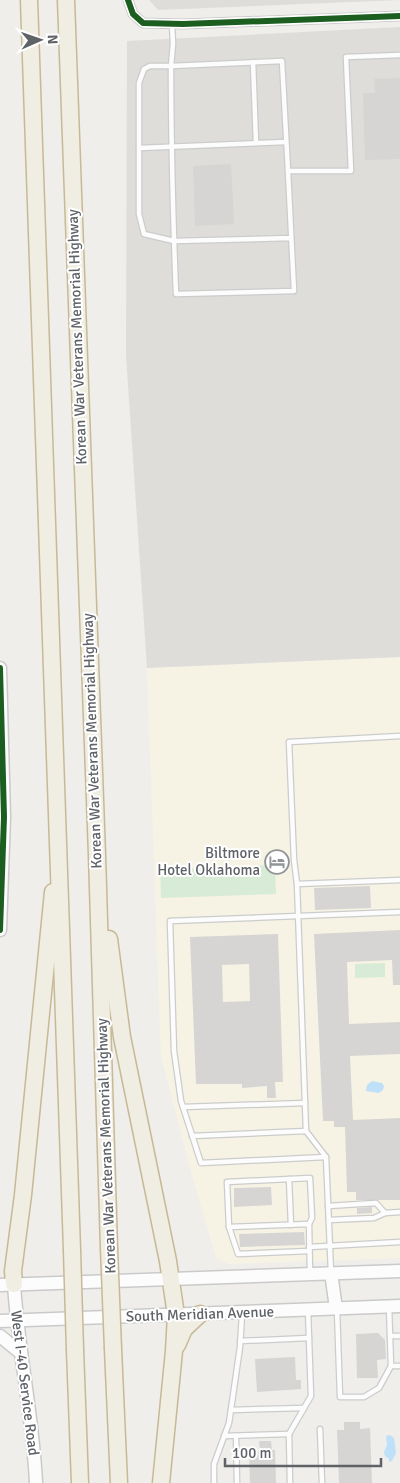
<svg xmlns="http://www.w3.org/2000/svg" width="400" height="1483" viewBox="0 0 400 1483" font-family="Signika,sans-serif">
  <style>
    .commercial { fill: #f7f3e4 }
    .industrial { fill: #dfddda }
    .green { fill: #d8ebd6 }
    .water { fill: #bfe0f9 }
    .building { fill: #d6d5d3; fill-rule: evenodd }
    .lines { fill: none; stroke-linecap: round; stroke-linejoin: round }
    .lane-casing { stroke: #cbcccc; stroke-width: 7 }
    .street-casing { stroke: #cbcccc; stroke-width: 11 }
    .secondary-casing { stroke: #cacacb; stroke-width: 15 }
    .highway-casing { stroke: #c8b996; stroke-width: 19 }
    .lane { stroke: #fdfcfc; stroke-width: 4.5 }
    .street { stroke: #fdfcfc; stroke-width: 9 }
    .secondary { stroke: #fdfcfc; stroke-width: 12 }
    .highway { stroke: #f0ede3; stroke-width: 16 }
    .highway-bridge-casing { stroke: #c8b996; stroke-width: 19; stroke-linecap: butt }
    .highway-bridge { stroke: #f0ede3; stroke-width: 16 }
    .cycleway-casing { stroke: #fff; stroke-width: 9 }
    .cycleway { stroke: #1b5e20; stroke-width: 6 }
    .labels { text-anchor: middle; stroke-width: 4; stroke-linejoin: round; paint-order: stroke }
    .street-label { font-size: 15px; fill: #5f6368; stroke: #fff }
    .poi-label { font-size: 15px; fill: #5f6368; stroke: #fff; text-anchor: end }
  </style>
  <rect width="100%" height="100%" fill="#efeeea"/>
  <path class="commercial" d="M 400,657 L 400,1258 L 228,1264 L 216,1257 L 192,1175 L 161,1056 L 147,668 Z"/>
  <g class="industrial">
    <path d="M 149,0 L 400,0 L 158,10 Z"/>
    <path d="M 400,27 L 400,657 L 147,668 L 126,355 L 127,41 Z"/>
  </g>
  <g class="green">
    <path d="M 275,865 L 276,894 L 161,898 L 160,869 Z"/>
    <path d="M 385,963 L 385,977 L 355,978 L 355,964 Z"/>
  </g>
  <g class="water">
    <path d="M 372,1081 L 382,1083 L 384,1086 L 383,1090 L 379,1093 L 366,1091 L 367,1085 Z"/>
    <path d="M 390,1435 L 394,1438 L 396,1453 L 392,1461 L 389,1462 L 389,1459 L 385,1456 L 384,1452 L 387,1445 L 386,1436 Z"/>
  </g>
  <g class="building">
    <path d="M 400,78 L 400,159 L 365,160 L 363,93 L 375,93 L 374,79 Z"/>
    <path d="M 231,164 L 234,224 L 195,226 L 193,166 Z"/>
    <path d="M 370,886 L 371,908 L 315,910 L 314,888 Z"/>
    <path d="M 400,930 L 400,985 L 393,985 L 392,960 L 347,962 L 349,1024 L 400,1022 L 400,1054 L 350,1056 L 353,1120 L 400,1118 L 400,1200 L 356,1200 L 356,1192 L 347,1192 L 345,1127 L 334,1127 L 334,1121 L 323,1121 L 314,934 Z"/>
    <path d="M 278,934 L 283,1082 L 275,1082 L 276,1098 L 267,1098 L 267,1086 L 242,1088 L 242,1084 L 196,1084 L 190,937 ZM 249,964 L 250,1001 L 223,1002 L 222,965 Z"/>
    <path d="M 271,1187 L 272,1205 L 234,1207 L 234,1188 Z"/>
    <path d="M 372,1207 L 372,1213 L 357,1214 L 357,1208 Z"/>
    <path d="M 304,1232 L 305,1245 L 240,1247 L 239,1234 Z"/>
    <path d="M 378,1333 L 385,1340 L 386,1359 L 377,1360 L 378,1378 L 357,1378 L 356,1334 Z"/>
    <path d="M 295,1357 L 296,1380 L 301,1380 L 301,1389 L 257,1392 L 255,1359 Z"/>
    <path d="M 344,1422 L 360,1422 L 360,1429 L 370,1428 L 372,1483 L 339,1483 L 337,1430 L 344,1430 Z"/>
    <path d="M 259,1441 L 271,1441 L 272,1450 L 275,1450 L 276,1483 L 250,1483 L 249,1451 L 260,1451 Z"/>
  </g>
  <g class="lines">
    <g class="lane-casing">
      <g id="lane">
        <path d="M 172,24 L 173,44 L 171,66 L 282,61 L 288,171 L 351,171 L 346,57 L 400,55"/>
        <path d="M 253,62 L 256,143"/>
        <path d="M 139,148 L 286,142"/>
        <path d="M 288,171 L 294,291 L 176,294 C 173,218 171,142 171,66 L 150,66 L 144,69 L 139,83 L 139,214 L 144,234 L 174,241 L 291,238"/>
        <path d="M 297,884 L 400,880"/>
        <path d="M 183,1107 L 305,1103"/>
        <path d="M 192,1136 L 306,1131"/>
        <path d="M 326,1157 L 201,1163 L 181,1101 L 174,1051 L 170,921 L 400,912"/>
        <path d="M 289,1179 L 291,1225"/>
        <path d="M 328,1206 L 376,1203 L 385,1213"/>
        <path d="M 329,1220 L 374,1218 L 385,1213 L 400,1212"/>
        <path d="M 309,1224 L 312,1218 L 310,1178 L 227,1182 L 229,1227 L 238,1254 L 309,1251"/>
        <path d="M 229,1227 L 309,1224 L 310,1272"/>
        <path d="M 309,1247 L 400,1242"/>
        <path d="M 331,1272 L 326,1157 L 306,1131 L 297,884 L 294,860 L 289,742 L 400,736"/>
        <path d="M 337,1310 L 340,1397 L 364,1397 L 379,1388 L 391,1366 L 389,1307"/>
        <path d="M 390,1336 L 400,1336"/>
        <path d="M 240,1341 L 309,1338"/>
        <path d="M 391,1366 L 400,1366"/>
        <path d="M 231,1410 L 304,1408"/>
        <path d="M 320,1429 L 322,1483"/>
        <path d="M 224,1436 L 289,1434"/>
        <path d="M 236,1436 L 237,1483"/>
        <path d="M 214,1483 L 214,1464 L 229,1423 L 240,1347 L 242,1314"/>
        <path d="M 290,1483 L 289,1434 L 311,1396 L 308,1310"/>
      </g>
    </g>
    <g class="street-casing">
      <path id="street" d="M 128,0 L 133,14 L 143,23 L 183,24 L 400,16"/>
    </g>
    <g class="secondary-casing">
      <g id="secondary">
        <path d="M 0,668 L 4,817 L 0,930"/>
        <path d="M 331,1273 L 336,1308"/>
        <path d="M 14,1284 C 18,1351 33,1416 36,1483"/>
        <path d="M 0,1285 L 400,1271"/>
        <path d="M 0,1321 L 400,1306"/>
        <path d="M 0,1336 L 21,1353"/>
      </g>
    </g>
    <g class="highway-casing">
      <g id="highway">
        <path d="M 29,0 L 72,1250"/>
        <path d="M 66,0 L 97,855 L 109,1248"/>
        <path d="M 109,939 L 122,1037 L 168,1261 L 176,1315 L 174,1351 L 161,1483"/>
        <path d="M 14,1284 L 13,1271 L 23,1195 L 53,892"/>
        <path d="M 177,1345 L 184,1329 L 200,1314"/>
        <path d="M 113,1349 L 119,1483"/>
        <path d="M 75,1350 L 80,1483"/>
      </g>
    </g>
    <use href="#lane" class="lane"/>
    <use href="#street" class="street"/>
    <use href="#secondary" class="secondary"/>
    <use href="#highway" class="highway"/>
    <g class="highway-bridge-casing">
      <g id="highway-bridge">
        <path d="M 109,1248 L 113,1349"/>
        <path d="M 72,1250 L 75,1350"/>
      </g>
    </g>
    <use href="#highway-bridge" class="highway-bridge"/>
    <g class="cycleway-casing">
      <g id="cycleway">
        <path d="M 128,0 L 133,14 L 143,23 L 183,24 L 400,16"/>
        <path d="M 0,668 L 4,817 L 0,930"/>
      </g>
    </g>
    <use href="#cycleway" class="cycleway"/>
  </g>
  <defs>
    <g id="hotel-ring" transform="scale(1.25)"><circle r="9.5" fill="#fff" stroke="#919496" stroke-width="1.5"/><path d="M-6-4.5h1.5V1H6V5H4.5V3h-9V5H-6ZM-4 0a1.8 1.8 0 1 1 3.6 0ZM.5 0V-2.5h3Q6-2.5 6 0Z" fill="#919496"/></g>
  </defs>
  <g fill-rule="evenodd">
    <use href="#hotel-ring" x="277" y="862"/>
  </g>
  <g class="labels">
    <g class="street-label">
      <text transform="translate(77 337) rotate(-92)" y="5">Korean War Veterans Memorial Highway</text>
      <text transform="translate(92 741) rotate(-92)" y="5">Korean War Veterans Memorial Highway</text>
      <text transform="translate(106 1146) rotate(-92)" y="5">Korean War Veterans Memorial Highway</text>
      <text transform="translate(200 1314) rotate(-2)" y="5">South Meridian Avenue</text>
      <text transform="translate(25 1383) rotate(83)" y="5">West I-40 Service Road</text>
    </g>
    <g class="poi-label">
      <text x="260" y="858">Biltmore<tspan x="260" dy="17">Hotel Oklahoma</tspan></text>
    </g>
  </g>
  <g transform="translate(40 40) rotate(88)" stroke="#ffffff" stroke-width="4" paint-order="stroke">
  <path d="M0-4L9 19L0 12L-9 19Z" fill="#5f6368"/>
  <text y="-8" font-size="14" font-weight="bold" text-anchor="middle" fill="#5f6368">N</text>
  </g>
  <path d="M225 1458v8h156v-8" fill="none" stroke="#5f6368" stroke-width="2.5"/>
  <text x="232" y="1458" font-size="15" fill="#5f6368" stroke="#ffffff" stroke-width="4" paint-order="stroke">100 m</text>
</svg>
